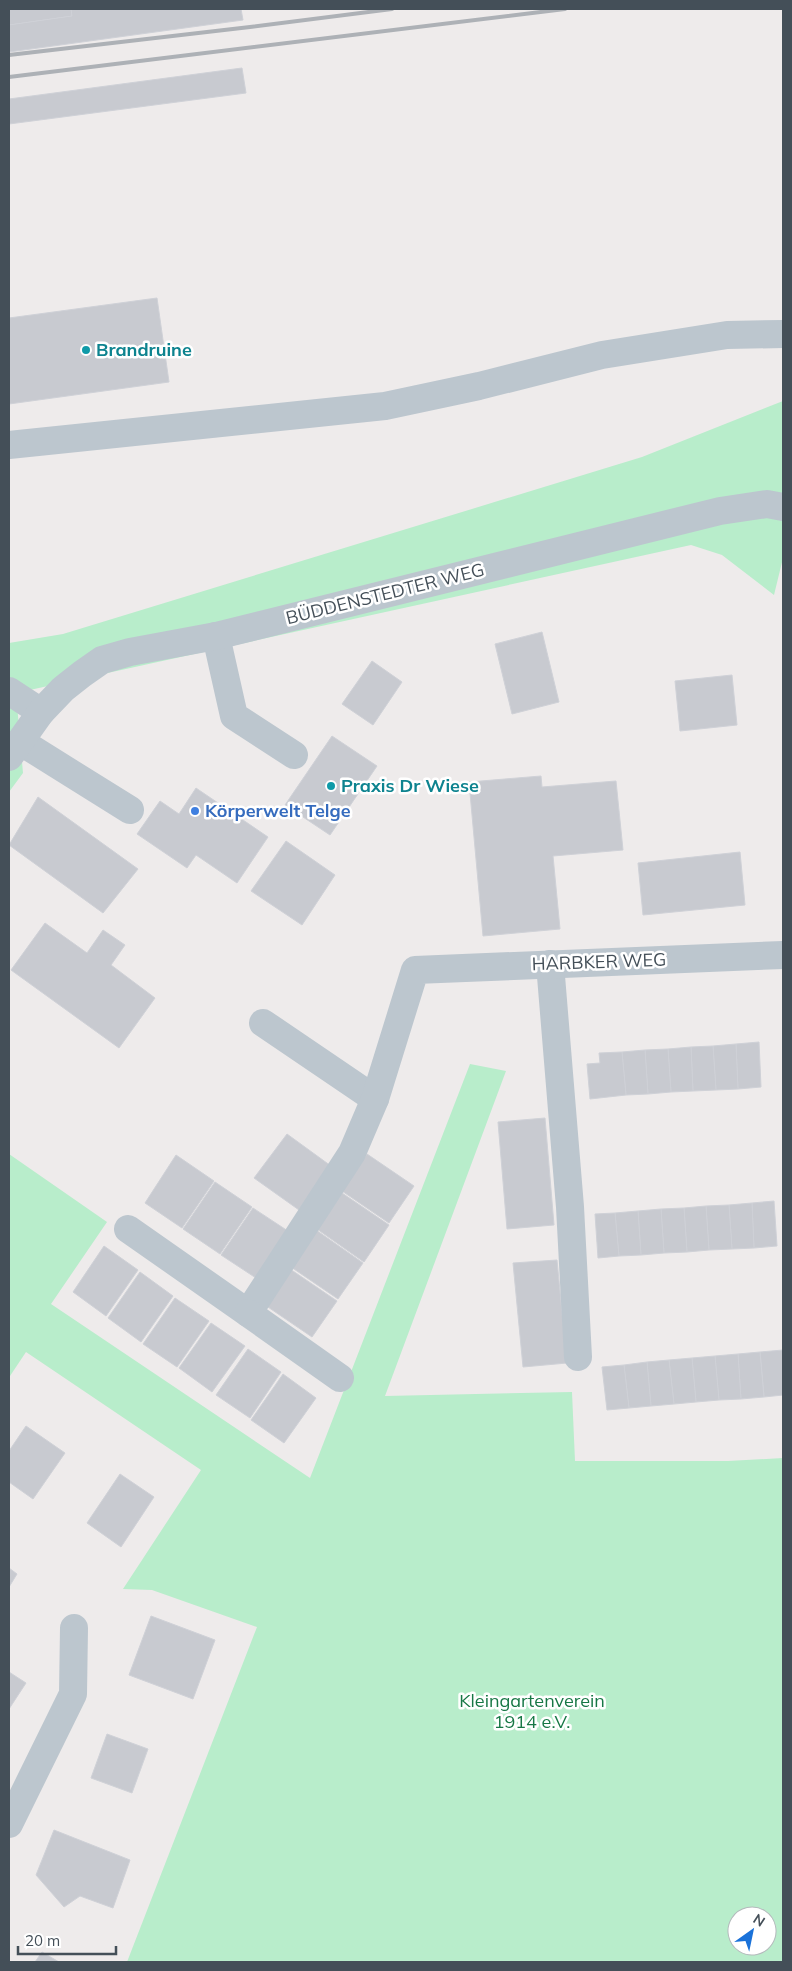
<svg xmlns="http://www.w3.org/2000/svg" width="792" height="1971" viewBox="0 0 792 1971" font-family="Mulish,sans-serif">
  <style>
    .green { fill: #b8edcb; fill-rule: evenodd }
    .building { fill: #c8cad0; stroke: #cfd1d7 }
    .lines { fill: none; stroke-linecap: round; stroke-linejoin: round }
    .minor { stroke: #bcc6ce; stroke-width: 28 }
    .rail { stroke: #adb1b6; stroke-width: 4 }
    .culture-dot { fill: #0f9aa8; stroke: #fff; stroke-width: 2 }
    .shop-dot { fill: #3f7fe0; stroke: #fff; stroke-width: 2 }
    .labels { text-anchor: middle; stroke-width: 5; stroke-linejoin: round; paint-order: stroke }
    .culture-label { font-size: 18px; font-weight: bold; fill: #0d838f; stroke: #fff; text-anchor: start }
    .street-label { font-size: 18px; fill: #444f58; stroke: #fff }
    .shop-label { font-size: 18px; font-weight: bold; fill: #366cbe; stroke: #fff; text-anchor: start }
    .park-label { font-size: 18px; fill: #177745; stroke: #fff }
  </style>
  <rect width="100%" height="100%" fill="#eeebeb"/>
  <g class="green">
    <path d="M 783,401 L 783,558 L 774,595 L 722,555 L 691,545 L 16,693 L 23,773 L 9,792 L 9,643 L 63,634 L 642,457 Z"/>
    <path d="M 470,1064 L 506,1071 L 385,1396 L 572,1392 L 575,1461 L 728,1461 L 783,1458 L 783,1962 L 127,1962 L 257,1627 L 152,1590 L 123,1589 L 201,1470 L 26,1352 L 10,1376 L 9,1375 L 9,1154 L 107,1222 L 51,1304 L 310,1478 ZM 737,1916 L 767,1916 L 767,1946 L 737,1946 Z"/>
  </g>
  <g class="building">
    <path d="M 9,9 L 71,9 L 72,16 L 9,25 Z"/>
    <path d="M 71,9 L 241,9 L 243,20 L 9,52 L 9,25 L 72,16 Z"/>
    <path d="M 242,68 L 246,93 L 9,124 L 9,99 Z"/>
    <path d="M 157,298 L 169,382 L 9,404 L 9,318 Z"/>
    <path d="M 542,632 L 559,702 L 512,714 L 495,644 Z"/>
    <path d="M 372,661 L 402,682 L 373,725 L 342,704 Z"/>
    <path d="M 732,675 L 737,725 L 680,731 L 675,681 Z"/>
    <path d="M 332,736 L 377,766 L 330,835 L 285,805 Z"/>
    <path d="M 541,776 L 542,787 L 616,781 L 623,850 L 553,856 L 560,929 L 483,936 L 469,782 Z"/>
    <path d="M 196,788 L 268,837 L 237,883 L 196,855 L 187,868 L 137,834 L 160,801 L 179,814 Z"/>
    <path d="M 38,797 L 138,869 L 103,913 L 9,845 Z"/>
    <path d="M 286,841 L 335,875 L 302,925 L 251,891 Z"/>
    <path d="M 740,852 L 745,905 L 643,915 L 638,863 Z"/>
    <path d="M 45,923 L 87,953 L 103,930 L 125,945 L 111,965 L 155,998 L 119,1048 L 11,970 Z"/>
    <path d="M 759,1042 L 761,1087 L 738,1089 L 736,1044 Z"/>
    <path d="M 736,1044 L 738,1089 L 716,1090 L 713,1046 Z"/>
    <path d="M 713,1046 L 716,1090 L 693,1091 L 691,1047 Z"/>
    <path d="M 691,1047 L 693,1091 L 671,1092 L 668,1049 Z"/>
    <path d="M 668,1049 L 671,1092 L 648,1094 L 645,1050 Z"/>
    <path d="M 645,1050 L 648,1094 L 626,1095 L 622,1052 Z"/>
    <path d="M 622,1052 L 626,1095 L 590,1099 L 587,1064 L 600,1063 L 599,1053 Z"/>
    <path d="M 545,1118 L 554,1225 L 507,1229 L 498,1122 Z"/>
    <path d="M 287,1134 L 331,1166 L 299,1210 L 254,1178 Z"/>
    <path d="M 367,1154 L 414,1186 L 389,1223 L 342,1191 Z"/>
    <path d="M 176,1155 L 214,1181 L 182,1228 L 145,1203 Z"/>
    <path d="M 215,1182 L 252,1207 L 220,1254 L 183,1229 Z"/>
    <path d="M 342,1193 L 389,1225 L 364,1262 L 317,1229 Z"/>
    <path d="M 774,1201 L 777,1246 L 754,1248 L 752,1203 Z"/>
    <path d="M 752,1203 L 754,1248 L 732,1249 L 729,1205 Z"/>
    <path d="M 729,1205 L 732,1249 L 709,1250 L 706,1206 Z"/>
    <path d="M 706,1206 L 709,1250 L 687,1252 L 684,1208 Z"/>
    <path d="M 253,1208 L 291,1233 L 259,1280 L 221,1255 Z"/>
    <path d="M 684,1208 L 687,1252 L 664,1253 L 661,1209 Z"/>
    <path d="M 661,1209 L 664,1253 L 641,1255 L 638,1211 Z"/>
    <path d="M 638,1211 L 641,1255 L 619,1256 L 615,1213 Z"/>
    <path d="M 615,1213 L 619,1256 L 598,1258 L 595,1214 Z"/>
    <path d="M 316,1230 L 363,1263 L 338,1299 L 291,1267 Z"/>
    <path d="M 104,1246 L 138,1270 L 106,1316 L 73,1292 Z"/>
    <path d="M 557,1260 L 567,1363 L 523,1367 L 513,1263 Z"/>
    <path d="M 290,1269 L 337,1301 L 312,1337 L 265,1305 Z"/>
    <path d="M 140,1272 L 173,1296 L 141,1342 L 108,1318 Z"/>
    <path d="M 175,1298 L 209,1321 L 177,1367 L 143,1344 Z"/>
    <path d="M 211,1323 L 245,1346 L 212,1392 L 179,1368 Z"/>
    <path d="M 248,1349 L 281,1372 L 250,1418 L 216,1395 Z"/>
    <path d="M 783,1350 L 783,1395 L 764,1397 L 760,1352 Z"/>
    <path d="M 760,1352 L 764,1397 L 741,1399 L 738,1354 Z"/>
    <path d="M 738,1354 L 741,1399 L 719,1400 L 715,1356 Z"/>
    <path d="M 715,1356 L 719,1400 L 696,1402 L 692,1358 Z"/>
    <path d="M 692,1358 L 696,1402 L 674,1404 L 669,1360 Z"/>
    <path d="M 669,1360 L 674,1404 L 651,1406 L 647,1362 Z"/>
    <path d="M 647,1362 L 651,1406 L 629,1408 L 624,1365 Z"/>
    <path d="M 624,1365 L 629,1408 L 607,1410 L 602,1367 Z"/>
    <path d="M 283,1374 L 316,1398 L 284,1443 L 251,1420 Z"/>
    <path d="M 26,1426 L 65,1453 L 33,1499 L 9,1482 L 9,1451 Z"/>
    <path d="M 120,1474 L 154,1497 L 121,1547 L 87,1523 Z"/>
    <path d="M 9,1568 L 17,1574 L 9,1587 Z"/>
    <path d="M 151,1616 L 215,1640 L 193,1699 L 129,1675 Z"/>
    <path d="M 9,1672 L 26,1683 L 9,1709 Z"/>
    <path d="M 107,1734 L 148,1749 L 132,1793 L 91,1778 Z"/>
    <path d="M 54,1830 L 130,1860 L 113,1908 L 80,1896 L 64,1907 L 36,1875 Z"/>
    <path d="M 42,1952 L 59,1962 L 35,1962 Z"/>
  </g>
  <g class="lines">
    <g class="minor">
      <path d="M 9,445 L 385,406 L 479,386 L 602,355 L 727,335 L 783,334"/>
      <path d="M 216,636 L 234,716 L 294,755"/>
      <path d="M 9,691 L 41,712"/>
      <path d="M 21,742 L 130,810"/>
      <path d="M 9,757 L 41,712 L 63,689 L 82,674 L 102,660 L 130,652 L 216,636 L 720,511 L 767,504 L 783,507"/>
      <path d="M 550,964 L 570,1207 L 578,1357"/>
      <path d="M 263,1023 L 375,1099"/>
      <path d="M 128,1229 L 248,1313 L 352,1153 L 375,1099 L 415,970 L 783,955"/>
      <path d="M 248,1313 L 340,1378"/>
      <path d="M 9,1824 L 73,1694 L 74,1628"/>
    </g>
    <g class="rail">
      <path d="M 9,55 L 250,27 L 392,9"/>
      <path d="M 9,77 L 565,9"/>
    </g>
  </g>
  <g class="culture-dot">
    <circle cx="86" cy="350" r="5"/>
    <circle cx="331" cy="786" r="5"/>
  </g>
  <circle class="shop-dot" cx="195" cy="811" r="5"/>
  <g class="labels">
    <g class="culture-label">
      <text x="96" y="356">Brandruine</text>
      <text x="341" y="792">Praxis Dr Wiese</text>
    </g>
    <g class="street-label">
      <text transform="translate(385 594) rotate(-14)" y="6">BÜDDENSTEDTER WEG</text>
      <text transform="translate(599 962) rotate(-2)" y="6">HARBKER WEG</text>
    </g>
    <g class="shop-label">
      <text x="205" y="817">Körperwelt Telge</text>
    </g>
    <g class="park-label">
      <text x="532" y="1707">Kleingartenverein<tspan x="532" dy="21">1914 e.V.</tspan></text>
    </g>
  </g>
  <rect width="792" height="1971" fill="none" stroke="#444f58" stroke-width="20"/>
  <g transform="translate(752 1931) rotate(33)"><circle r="24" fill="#ffffff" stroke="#b4b9bc"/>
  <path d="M0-4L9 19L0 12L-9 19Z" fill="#1a72d9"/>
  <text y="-8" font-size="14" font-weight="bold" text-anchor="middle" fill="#444f58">N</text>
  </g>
  <path d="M18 1946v8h98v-8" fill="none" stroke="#444f58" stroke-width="2.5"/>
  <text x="25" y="1946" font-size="15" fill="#444f58" stroke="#ffffff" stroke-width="4" paint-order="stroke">20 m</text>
</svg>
